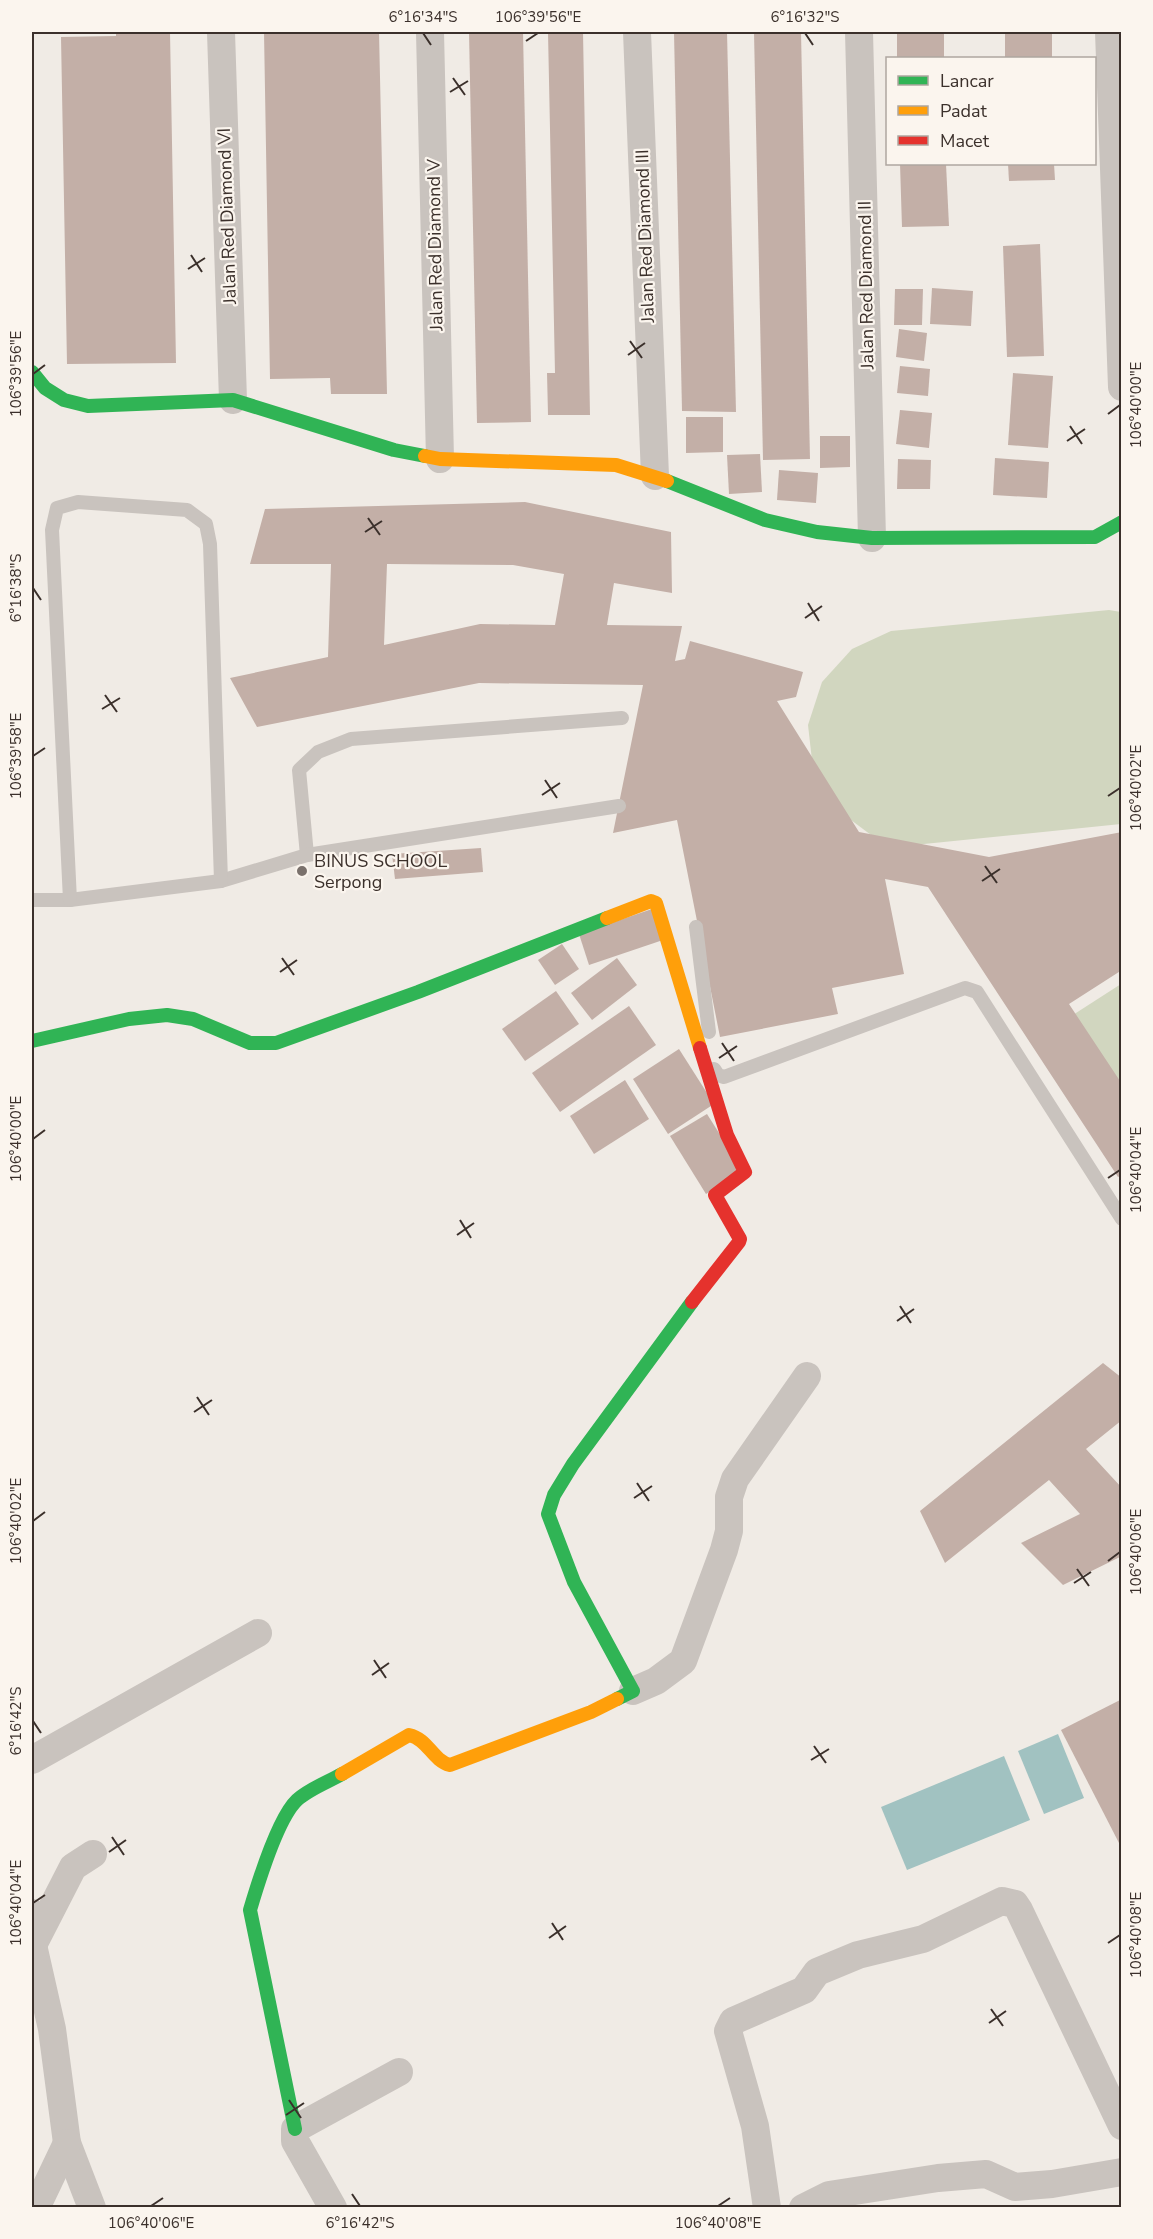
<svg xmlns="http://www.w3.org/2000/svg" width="1153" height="2239" viewBox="0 0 1153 2239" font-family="'Nunito Sans',sans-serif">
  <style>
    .green { fill: #d1d6bf }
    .water { fill: #a1c2c1 }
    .building { fill: #c3afa7; fill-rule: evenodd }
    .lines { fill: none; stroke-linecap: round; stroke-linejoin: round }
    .lane { stroke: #c9c3be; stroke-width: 14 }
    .street { stroke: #c9c3be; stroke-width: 28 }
    .fast { stroke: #30b455; stroke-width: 14 }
    .slow { stroke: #ff9f0a; stroke-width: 14 }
    .jam { stroke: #e5322d; stroke-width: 14 }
    .ticks { fill: none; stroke: #3b302b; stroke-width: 2 }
    .poi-dot { fill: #7a716c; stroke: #fbf5ee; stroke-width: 2 }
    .labels { text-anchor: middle; stroke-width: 4.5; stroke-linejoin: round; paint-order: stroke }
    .street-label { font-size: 18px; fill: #3b302b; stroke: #fbf5ee }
    .poi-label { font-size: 18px; fill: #3b302b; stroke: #fbf5ee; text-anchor: start }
    .neatline { fill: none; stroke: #3b302b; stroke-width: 2 }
    .ticks-label { font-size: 15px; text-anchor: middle; fill: #3b302b }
  </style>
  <rect width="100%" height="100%" fill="#f0ebe5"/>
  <g class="green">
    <path d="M 1109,610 L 1121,612 L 1121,824 L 914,845 L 871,835 L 835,808 L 813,769 L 808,725 L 822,682 L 852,649 L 891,631 Z"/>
    <path d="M 1121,984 L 1121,1117 L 1062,1022 Z"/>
  </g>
  <g class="water">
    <path d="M 1058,1734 L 1084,1798 L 1044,1814 L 1018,1751 Z"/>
    <path d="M 1004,1756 L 1030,1820 L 907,1870 L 881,1807 Z"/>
  </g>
  <g class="building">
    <path d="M 116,32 L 170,32 L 176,363 L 67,364 L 61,37 L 116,36 Z"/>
    <path d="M 264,32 L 379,32 L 387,394 L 331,394 L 330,378 L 270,379 Z"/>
    <path d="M 469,32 L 523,32 L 531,422 L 477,423 Z"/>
    <path d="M 548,32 L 583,32 L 590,415 L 548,415 L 547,373 L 555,373 Z"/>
    <path d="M 674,32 L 727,32 L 736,412 L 682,411 Z"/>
    <path d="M 754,32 L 801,32 L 810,459 L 763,460 Z"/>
    <rect x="897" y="32" width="47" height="26"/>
    <rect x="1005" y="32" width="47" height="26"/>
    <path d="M 900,164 L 946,164 L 949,226 L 902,227 Z"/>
    <path d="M 1008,164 L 1054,164 L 1055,180 L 1009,181 Z"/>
    <path d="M 1040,244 L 1044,356 L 1007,357 L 1003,246 Z"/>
    <path d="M 932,288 L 973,291 L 971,326 L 930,324 Z"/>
    <path d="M 895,289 L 923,289 L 922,325 L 894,325 Z"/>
    <path d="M 899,329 L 927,333 L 924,361 L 896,357 Z"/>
    <path d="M 900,366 L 930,369 L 928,396 L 897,393 Z"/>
    <path d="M 1013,373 L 1053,376 L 1048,448 L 1008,445 Z"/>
    <path d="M 900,410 L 932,413 L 929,448 L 896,444 Z"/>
    <path d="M 686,417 L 723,417 L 723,452 L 686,453 Z"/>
    <path d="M 820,436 L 850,436 L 850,467 L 820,468 Z"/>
    <path d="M 760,454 L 762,492 L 729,494 L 727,455 Z"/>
    <path d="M 995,458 L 1049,462 L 1047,498 L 993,495 Z"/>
    <path d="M 898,459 L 931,460 L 930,489 L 897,489 Z"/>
    <path d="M 779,470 L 818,473 L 816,503 L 777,500 Z"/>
    <path d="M 525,502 L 671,532 L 672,593 L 614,583 L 607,625 L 682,626 L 675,661 L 685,659 L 690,641 L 803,672 L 796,697 L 777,701 L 859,832 L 989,857 L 1122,832 L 1122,970 L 1069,1004 L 1122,1084 L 1122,1175 L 1118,1177 L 928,887 L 885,879 L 904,974 L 832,988 L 838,1014 L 720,1037 L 677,820 L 613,833 L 643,685 L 479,683 L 257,727 L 230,678 L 328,657 L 331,564 L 250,564 L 265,509 ZM 387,564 L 513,565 L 564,574 L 555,625 L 480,624 L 384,645 Z"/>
    <path d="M 481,848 L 483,872 L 395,879 L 392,854 Z"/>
    <path d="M 652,909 L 663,940 L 589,965 L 579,934 Z"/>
    <path d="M 562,944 L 579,969 L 555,985 L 538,960 Z"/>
    <path d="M 617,958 L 637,985 L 592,1020 L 571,993 Z"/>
    <path d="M 556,991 L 579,1024 L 525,1061 L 502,1029 Z"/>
    <path d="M 629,1006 L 656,1045 L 560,1112 L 532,1073 Z"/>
    <path d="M 679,1049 L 714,1104 L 668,1134 L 633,1079 Z"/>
    <path d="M 625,1080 L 649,1119 L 594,1154 L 570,1116 Z"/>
    <path d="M 707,1114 L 743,1171 L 706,1194 L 670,1136 Z"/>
    <path d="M 1103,1363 L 1122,1378 L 1122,1420 L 1086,1449 L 1122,1488 L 1122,1556 L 1063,1585 L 1021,1543 L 1080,1514 L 1049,1480 L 945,1563 L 920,1511 Z"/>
    <path d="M 1122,1699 L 1122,1841 L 1119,1843 L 1061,1730 Z"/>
  </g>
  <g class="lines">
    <g class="lane">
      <path d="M 307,855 L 299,770 L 318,752 L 351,739 L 622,718"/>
      <path d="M 32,900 L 70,900 L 221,881 L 307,855 L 619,806"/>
      <path d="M 70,900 L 52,530 L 57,508 L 78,502 L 187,510 L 206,524 L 210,544 L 221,881"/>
      <path d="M 696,927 L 709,1032"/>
      <path d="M 714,1069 L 718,1075 L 724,1077 L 965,988 L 977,992 L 1122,1219"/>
    </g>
    <g class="street">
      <path d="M 221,32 L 233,400"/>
      <path d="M 430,32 L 440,459"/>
      <path d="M 637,32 L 655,476"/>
      <path d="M 859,32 L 872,538"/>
      <path d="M 1109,32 L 1122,387"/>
      <path d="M 633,1691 L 656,1681 L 683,1661 L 724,1550 L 729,1531 L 729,1497 L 735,1479 L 807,1376"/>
      <path d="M 32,1760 L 258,1633"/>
      <path d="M 32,1913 L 33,1945 L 52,2029 L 67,2143 L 92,2208"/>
      <path d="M 33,1945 L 73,1867 L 93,1854"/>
      <path d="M 36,2208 L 67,2143"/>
      <path d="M 333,2208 L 295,2141 L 295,2129 L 399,2072"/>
      <path d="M 767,2208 L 755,2126 L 728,2031 L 733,2021 L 804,1990 L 817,1972 L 858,1955 L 923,1939 L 1002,1901 L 1015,1904 L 1019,1910 L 1122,2126"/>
      <path d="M 803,2208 L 829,2195 L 938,2178 L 986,2174 L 1015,2187 L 1052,2184 L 1122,2172"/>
    </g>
    <g class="fast">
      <path d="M 32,372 L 45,388 L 64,400 L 88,406 L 233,400 L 394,450 L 425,456"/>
      <path d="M 667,481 L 765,520 L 817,532 L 872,538 L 1095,537 L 1122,522"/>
      <path d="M 32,1041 L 129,1019 L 167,1015 L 193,1019 L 250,1043 L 276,1043 L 418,992 L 607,918"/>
      <path d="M 617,1699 L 633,1691 L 574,1582 L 548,1514 L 554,1495 L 573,1464 L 692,1302"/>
      <path d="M 295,2129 L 250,1910 C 258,1883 278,1818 297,1800 C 309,1789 328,1782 342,1774"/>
    </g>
    <g class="slow">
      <path d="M 425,456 L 440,459 L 616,465 L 667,481"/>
      <path d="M 607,918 L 651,901 L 656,903 L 700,1048"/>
      <path d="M 342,1774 L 409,1735 C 428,1739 432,1760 450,1765 L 591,1712 L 617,1699"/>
    </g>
    <path class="jam" d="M 692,1302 L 739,1242 L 740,1239 L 715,1195 L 745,1172 L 727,1135 L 700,1048"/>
  </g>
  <path class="ticks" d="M 423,33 L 431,45M 805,33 L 813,45M 526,41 L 538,33M 453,78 L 465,95M 450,92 L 468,81M 191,255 L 202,272M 188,269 L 205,258M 630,341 L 642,358M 628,355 L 645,343M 33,374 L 45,365M 1108,414 L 1120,405M 1070,426 L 1082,444M 1067,441 L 1085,429M 368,518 L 380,535M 365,532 L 382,521M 33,588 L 41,600M 808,603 L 819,621M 805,618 L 822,606M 105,695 L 117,712M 102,709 L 120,698M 33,756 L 45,748M 545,780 L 557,798M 542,795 L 560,783M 1108,796 L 1120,788M 985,866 L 997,883M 982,881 L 1000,869M 282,958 L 294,975M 280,972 L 297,960M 722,1043 L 734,1061M 719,1058 L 737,1046M 33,1139 L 45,1130M 1108,1178 L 1120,1170M 460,1220 L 471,1238M 457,1235 L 474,1223M 900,1306 L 911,1323M 897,1321 L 914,1309M 197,1397 L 209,1415M 194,1412 L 212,1400M 637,1483 L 649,1501M 634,1498 L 652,1486M 33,1521 L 45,1512M 1108,1561 L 1120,1552M 1077,1569 L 1089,1586M 1074,1583 L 1091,1572M 374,1660 L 386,1678M 372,1675 L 389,1663M 33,1721 L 41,1733M 814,1746 L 826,1763M 811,1760 L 829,1749M 112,1837 L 124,1855M 109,1852 L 126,1840M 33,1903 L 45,1895M 552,1923 L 563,1940M 549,1938 L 566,1926M 1108,1943 L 1120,1935M 991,2009 L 1003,2026M 989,2023 L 1006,2011M 289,2100 L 301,2118M 286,2115 L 304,2103M 352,2194 L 360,2206M 151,2206 L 163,2198M 718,2206 L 730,2198"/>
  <circle class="poi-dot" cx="302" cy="871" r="6"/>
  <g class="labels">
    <g class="street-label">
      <text transform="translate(227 216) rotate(-92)" y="6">Jalan Red Diamond VI</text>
      <text transform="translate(645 236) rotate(-92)" y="6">Jalan Red Diamond III</text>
      <text transform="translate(435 245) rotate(-91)" y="6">Jalan Red Diamond V</text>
      <text transform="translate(866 285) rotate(-91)" y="6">Jalan Red Diamond II</text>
    </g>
    <g class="poi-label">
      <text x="314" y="867">BINUS SCHOOL<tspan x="314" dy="21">Serpong</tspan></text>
    </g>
  </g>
  <rect width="1153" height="2239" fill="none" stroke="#fbf5ee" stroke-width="66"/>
  <rect x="886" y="57" width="210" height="108" fill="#fbf5ee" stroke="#aea6a0" stroke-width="1.5"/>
  <rect x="898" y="76" width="30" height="9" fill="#30b455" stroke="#aea6a0" stroke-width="1.5"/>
  <text x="940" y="87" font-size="18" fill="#3b302b">Lancar</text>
  <rect x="898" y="106" width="30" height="9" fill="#ff9f0a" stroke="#aea6a0" stroke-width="1.5"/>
  <text x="940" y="117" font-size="18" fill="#3b302b">Padat</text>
  <rect x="898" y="136" width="30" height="9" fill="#e5322d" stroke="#aea6a0" stroke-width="1.5"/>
  <text x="940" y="147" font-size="18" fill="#3b302b">Macet</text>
  <rect x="33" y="33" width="1087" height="2173" class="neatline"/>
  <g class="ticks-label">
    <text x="423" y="22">6°16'34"S</text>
    <text x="538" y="22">106°39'56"E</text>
    <text x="805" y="22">6°16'32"S</text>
    <text transform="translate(16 374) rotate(-90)" y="5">106°39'56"E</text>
    <text transform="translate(1136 405) rotate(-90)" y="5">106°40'00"E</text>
    <text transform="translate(16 588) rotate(-90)" y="5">6°16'38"S</text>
    <text transform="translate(16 756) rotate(-90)" y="5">106°39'58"E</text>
    <text transform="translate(1136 788) rotate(-90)" y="5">106°40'02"E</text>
    <text transform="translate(16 1139) rotate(-90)" y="5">106°40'00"E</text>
    <text transform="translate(1136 1170) rotate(-90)" y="5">106°40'04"E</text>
    <text transform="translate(16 1521) rotate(-90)" y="5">106°40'02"E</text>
    <text transform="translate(1136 1552) rotate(-90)" y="5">106°40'06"E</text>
    <text transform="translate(16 1721) rotate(-90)" y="5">6°16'42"S</text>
    <text transform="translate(16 1903) rotate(-90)" y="5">106°40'04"E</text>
    <text transform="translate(1136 1935) rotate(-90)" y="5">106°40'08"E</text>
    <text x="151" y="2228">106°40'06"E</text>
    <text x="360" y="2228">6°16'42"S</text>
    <text x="718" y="2228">106°40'08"E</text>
  </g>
</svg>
